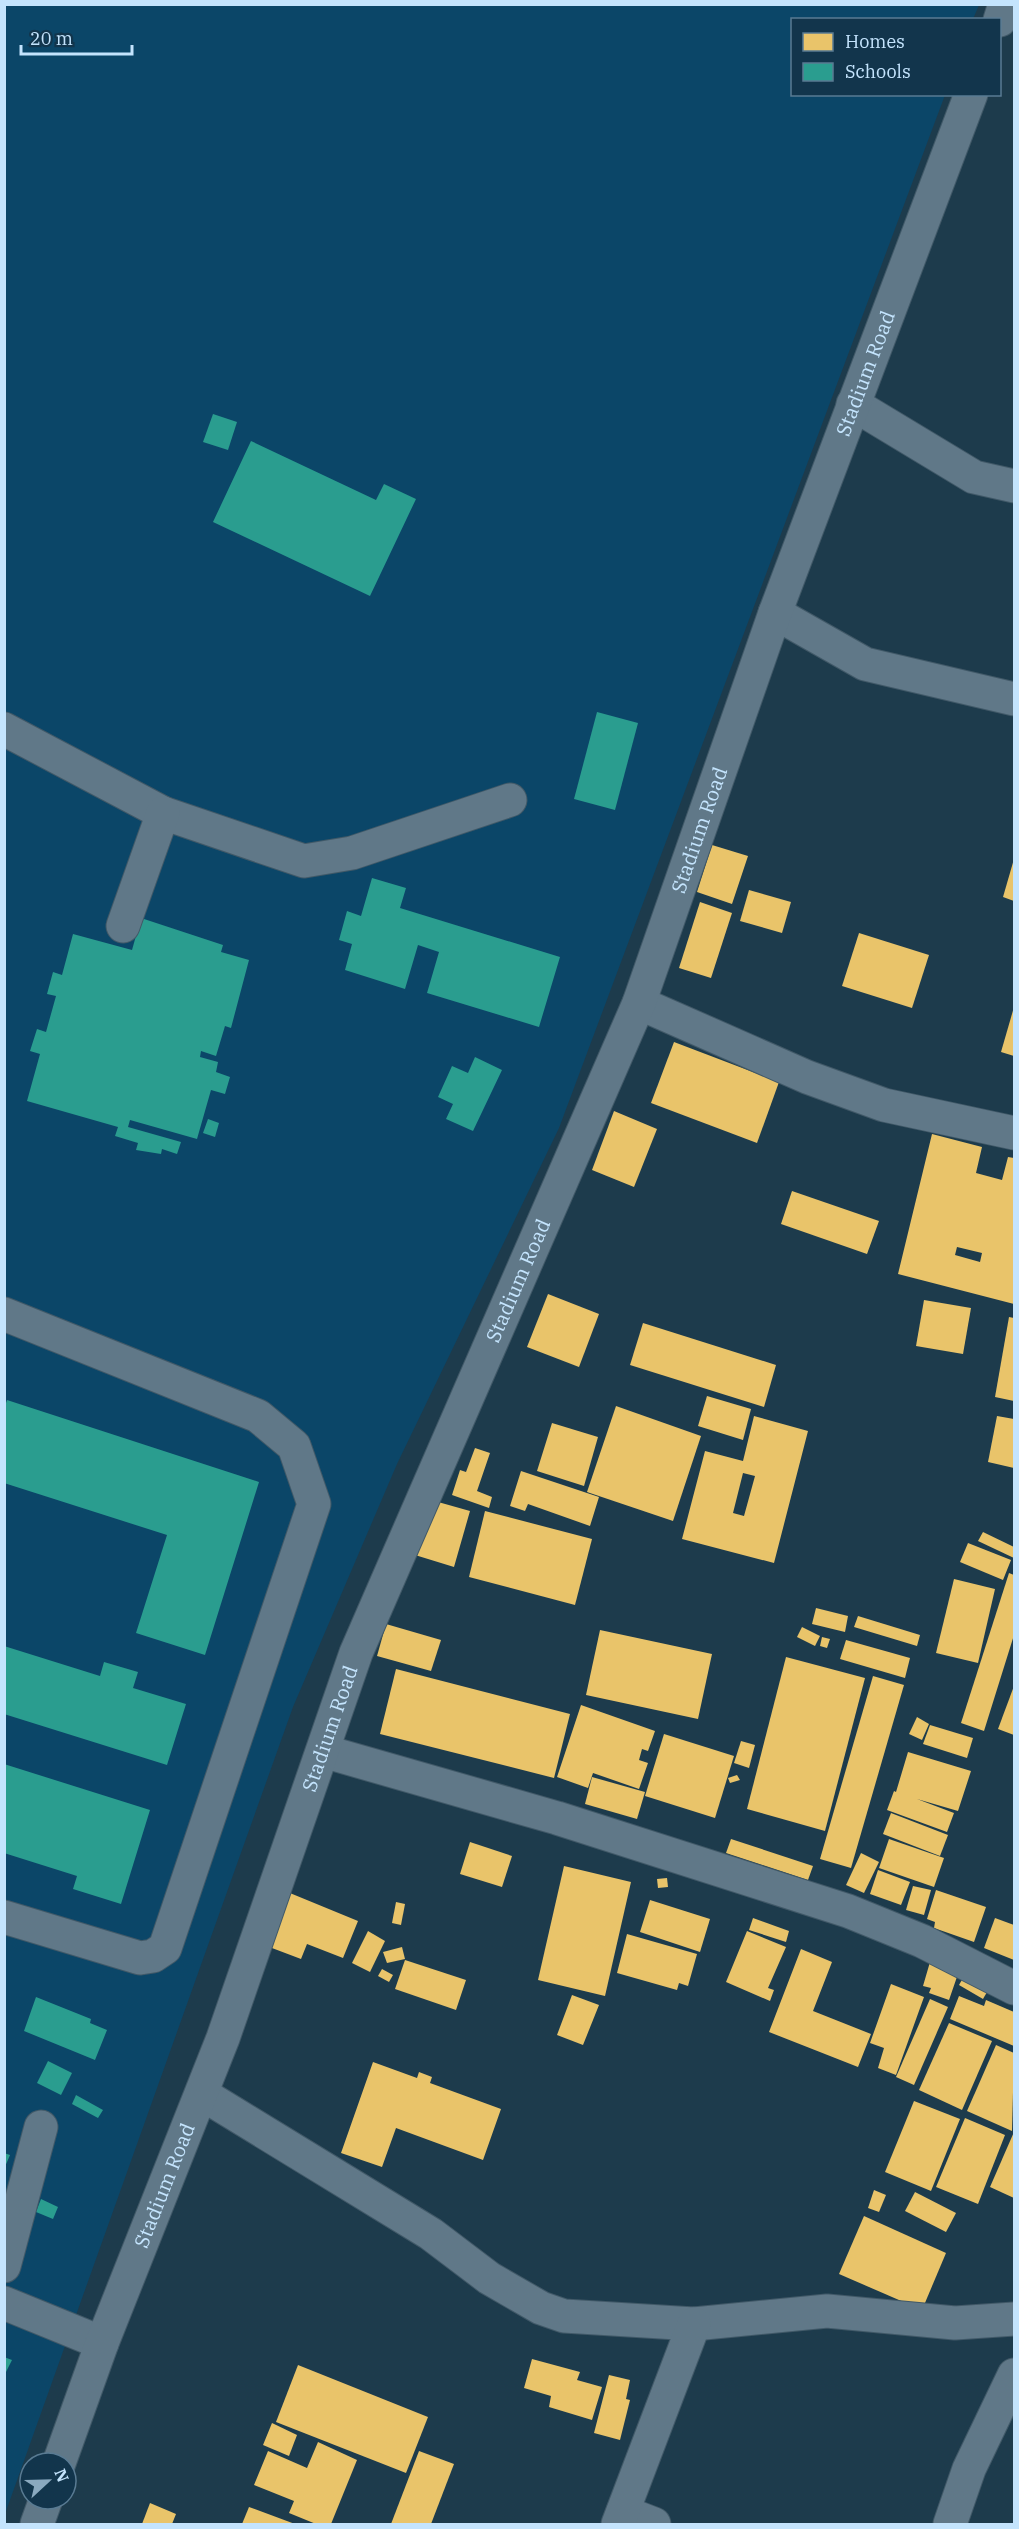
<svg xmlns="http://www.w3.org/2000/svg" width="1019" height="2529" viewBox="0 0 1019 2529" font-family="'IBM Plex Serif',serif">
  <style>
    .built { fill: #0b4668 }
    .homes { fill: #e9c46a; fill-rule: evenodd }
    .schools { fill: #2a9d8f }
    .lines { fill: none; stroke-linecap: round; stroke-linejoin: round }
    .minor-casing { stroke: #415968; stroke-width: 35 }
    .minor { stroke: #607888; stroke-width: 33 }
    .labels { text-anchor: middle; stroke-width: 6; stroke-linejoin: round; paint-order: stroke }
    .street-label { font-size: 20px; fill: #c4e4fd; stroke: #12354c }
  </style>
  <rect width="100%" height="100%" fill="#1d3b4c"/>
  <path class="built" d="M 5,5 L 979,5 L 973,19 L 792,20 L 792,94 L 945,95 L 559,1128 L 397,1464 L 293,1707 L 5,2514 Z"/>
  <g class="homes">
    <path d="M 712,845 L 748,856 L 732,904 L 697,892 Z"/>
    <path d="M 1014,859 L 1014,901 L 1003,897 Z"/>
    <path d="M 749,890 L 791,902 L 782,933 L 740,921 Z"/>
    <path d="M 700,902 L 732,913 L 711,978 L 679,968 Z"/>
    <path d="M 859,933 L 929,955 L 912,1008 L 842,986 Z"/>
    <path d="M 1014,1007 L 1014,1056 L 1001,1052 Z"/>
    <path d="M 674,1042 L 779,1082 L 757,1143 L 651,1103 Z"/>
    <path d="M 614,1111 L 657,1129 L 634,1187 L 592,1170 Z"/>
    <path d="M 932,1134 L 982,1147 L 976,1173 L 1002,1180 L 1008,1157 L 1014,1158 L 1014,1304 L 898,1274 ZM 957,1247 L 982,1253 L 980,1262 L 955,1255 Z"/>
    <path d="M 792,1191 L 879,1221 L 867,1254 L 781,1224 Z"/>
    <path d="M 548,1294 L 599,1314 L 579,1367 L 527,1347 Z"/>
    <path d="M 924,1300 L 971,1308 L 963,1354 L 916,1346 Z"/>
    <path d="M 1009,1317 L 1014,1318 L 1014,1401 L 995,1397 Z"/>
    <path d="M 643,1323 L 776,1365 L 764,1407 L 630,1365 Z"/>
    <path d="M 707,1396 L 751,1409 L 743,1440 L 698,1426 Z"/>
    <path d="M 616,1406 L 701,1436 L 673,1521 L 587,1492 Z"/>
    <path d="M 754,1416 L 808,1431 L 774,1563 L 682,1539 L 705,1451 L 743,1461 ZM 743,1473 L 755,1476 L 744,1516 L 733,1513 Z"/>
    <path d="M 997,1416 L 1014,1419 L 1014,1468 L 988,1462 Z"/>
    <path d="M 552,1423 L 598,1437 L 584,1486 L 537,1471 Z"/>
    <path d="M 475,1448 L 490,1453 L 477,1491 L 492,1497 L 489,1508 L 452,1495 L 460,1470 L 466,1472 Z"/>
    <path d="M 521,1471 L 599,1497 L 590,1526 L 528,1504 L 525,1511 L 510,1506 Z"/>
    <path d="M 431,1500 L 470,1511 L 454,1567 L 415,1555 Z"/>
    <path d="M 485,1511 L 592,1539 L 575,1605 L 469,1577 Z"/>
    <path d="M 983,1532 L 1014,1547 L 1014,1558 L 978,1541 Z"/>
    <path d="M 968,1543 L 1011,1560 L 1003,1580 L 960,1562 Z"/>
    <path d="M 1009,1573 L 1014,1575 L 1014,1635 L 984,1731 L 961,1723 Z"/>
    <path d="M 954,1579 L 995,1589 L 978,1663 L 936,1653 Z"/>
    <path d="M 816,1608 L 848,1616 L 845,1632 L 812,1624 Z"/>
    <path d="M 858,1616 L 920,1635 L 917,1646 L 854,1627 Z"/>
    <path d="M 386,1624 L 441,1640 L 431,1671 L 377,1656 Z"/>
    <path d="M 802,1627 L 820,1636 L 815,1646 L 797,1637 Z"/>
    <path d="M 600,1630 L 712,1654 L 698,1719 L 586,1695 Z"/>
    <path d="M 822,1637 L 830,1639 L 827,1648 L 820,1646 Z"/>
    <path d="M 846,1640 L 910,1658 L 905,1678 L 840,1659 Z"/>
    <path d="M 786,1657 L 865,1678 L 825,1831 L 747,1809 Z"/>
    <path d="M 396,1669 L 570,1714 L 554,1778 L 380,1734 Z"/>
    <path d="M 873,1676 L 904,1685 L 851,1868 L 820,1859 Z"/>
    <path d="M 1014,1686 L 1014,1735 L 998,1729 Z"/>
    <path d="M 581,1705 L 655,1731 L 648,1751 L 642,1749 L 639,1760 L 648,1763 L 639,1789 L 593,1773 L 588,1788 L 557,1777 Z"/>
    <path d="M 917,1717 L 929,1724 L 922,1740 L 909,1734 Z"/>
    <path d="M 930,1725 L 973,1738 L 967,1758 L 923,1744 Z"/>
    <path d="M 664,1734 L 734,1756 L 715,1818 L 645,1796 Z"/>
    <path d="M 741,1741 L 755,1745 L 749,1768 L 734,1763 Z"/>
    <path d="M 908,1752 L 971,1771 L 958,1811 L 917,1799 L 954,1813 L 947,1832 L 887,1810 L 894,1791 L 896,1792 Z"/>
    <path d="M 737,1775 L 740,1780 L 730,1783 L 728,1778 Z"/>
    <path d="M 592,1777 L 645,1792 L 637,1819 L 585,1804 Z"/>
    <path d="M 891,1813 L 948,1835 L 940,1856 L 883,1834 Z"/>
    <path d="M 731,1839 L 813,1866 L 808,1880 L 726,1853 Z"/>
    <path d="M 889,1839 L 944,1858 L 934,1887 L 879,1868 Z"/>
    <path d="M 470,1842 L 512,1856 L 502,1887 L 460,1874 Z"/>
    <path d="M 861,1853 L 879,1862 L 864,1893 L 846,1885 Z"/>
    <path d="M 564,1866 L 631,1882 L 605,1996 L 538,1980 Z"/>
    <path d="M 878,1870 L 910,1882 L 901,1905 L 870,1894 Z"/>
    <path d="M 667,1878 L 668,1887 L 658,1888 L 657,1879 Z"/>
    <path d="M 913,1886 L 931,1890 L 924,1915 L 906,1910 Z"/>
    <path d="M 936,1890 L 986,1907 L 974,1942 L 934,1928 L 935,1922 L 927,1919 Z"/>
    <path d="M 285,1891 L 358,1921 L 343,1958 L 307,1944 L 301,1959 L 264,1945 Z"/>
    <path d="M 650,1900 L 710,1919 L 700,1952 L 640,1932 Z"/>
    <path d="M 396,1902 L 405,1904 L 401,1925 L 392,1923 Z"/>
    <path d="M 753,1918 L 789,1931 L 786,1942 L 749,1930 Z"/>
    <path d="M 995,1918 L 1014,1925 L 1014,1960 L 984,1948 Z"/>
    <path d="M 368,1931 L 385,1941 L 370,1972 L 352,1963 Z"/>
    <path d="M 747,1931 L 786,1947 L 768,1988 L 774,1990 L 770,2001 L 726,1982 Z"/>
    <path d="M 627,1934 L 697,1954 L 688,1986 L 679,1983 L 677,1990 L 617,1973 Z"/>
    <path d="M 402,1947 L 405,1959 L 387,1963 L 383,1952 Z"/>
    <path d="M 801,1949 L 832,1962 L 813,2011 L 871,2034 L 858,2067 L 769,2032 Z"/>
    <path d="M 405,1960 L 466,1980 L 456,2010 L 395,1989 Z"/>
    <path d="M 930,1962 L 959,1971 L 949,2000 L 929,1993 L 931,1988 L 923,1986 Z"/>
    <path d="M 382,1969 L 393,1975 L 389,1982 L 378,1976 Z"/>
    <path d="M 963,1978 L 987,1992 L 983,1999 L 959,1985 Z"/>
    <path d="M 891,1984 L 924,1997 L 896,2075 L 878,2068 L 884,2048 L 870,2043 Z"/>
    <path d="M 572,1995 L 599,2005 L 583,2045 L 557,2035 Z"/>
    <path d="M 959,1996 L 984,2006 L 986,2000 L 1014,2012 L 1014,2046 L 950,2019 Z"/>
    <path d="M 930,1999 L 948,2007 L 914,2085 L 896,2077 Z"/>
    <path d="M 949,2023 L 992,2041 L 962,2110 L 919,2090 Z"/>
    <path d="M 996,2045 L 1014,2053 L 1012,2131 L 967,2111 Z"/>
    <path d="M 373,2062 L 417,2078 L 419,2072 L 432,2077 L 430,2083 L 501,2109 L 483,2160 L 396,2128 L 382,2167 L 341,2153 Z"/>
    <path d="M 914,2101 L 960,2119 L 931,2191 L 885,2172 Z"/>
    <path d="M 965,2118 L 1005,2135 L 978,2204 L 936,2187 Z"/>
    <path d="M 1014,2132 L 1014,2198 L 990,2187 Z"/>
    <path d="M 874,2190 L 886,2195 L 879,2212 L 868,2208 Z"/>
    <path d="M 915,2192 L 956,2213 L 946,2232 L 905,2211 Z"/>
    <path d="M 864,2216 L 946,2253 L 922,2310 L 839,2274 Z"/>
    <path d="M 532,2359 L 580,2372 L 577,2380 L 602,2387 L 592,2420 L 549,2407 L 551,2396 L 524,2388 Z"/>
    <path d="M 298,2365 L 428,2417 L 406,2473 L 276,2422 Z"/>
    <path d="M 609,2375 L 630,2380 L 626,2399 L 630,2400 L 620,2440 L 594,2433 Z"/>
    <path d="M 272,2423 L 297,2435 L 289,2456 L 263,2445 Z"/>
    <path d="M 318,2442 L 357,2460 L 331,2524 L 316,2524 L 289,2513 L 294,2501 L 254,2485 L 268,2451 L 307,2468 Z"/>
    <path d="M 419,2451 L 454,2464 L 431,2524 L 391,2524 Z"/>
    <path d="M 150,2503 L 176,2514 L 172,2524 L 142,2524 Z"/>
    <path d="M 249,2507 L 295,2524 L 242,2524 Z"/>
  </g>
  <g class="schools">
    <path d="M 213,414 L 237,422 L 228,450 L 203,442 Z"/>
    <path d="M 251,441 L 376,500 L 384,484 L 416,499 L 370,596 L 213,522 Z"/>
    <path d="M 597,712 L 638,723 L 615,810 L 574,799 Z"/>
    <path d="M 372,878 L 406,888 L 400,908 L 560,957 L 539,1027 L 427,993 L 439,952 L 418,945 L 405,989 L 345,970 L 352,944 L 339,940 L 347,911 L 361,916 Z"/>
    <path d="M 141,918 L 223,945 L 221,952 L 249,960 L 231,1028 L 225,1026 L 216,1056 L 201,1051 L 200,1057 L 218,1062 L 216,1072 L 230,1077 L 225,1094 L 211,1090 L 197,1139 L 130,1120 L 128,1127 L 181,1142 L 177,1154 L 162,1149 L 161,1154 L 136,1150 L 138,1143 L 115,1136 L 118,1127 L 27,1101 L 40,1054 L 30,1051 L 37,1029 L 46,1032 L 56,996 L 47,994 L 53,972 L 62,975 L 73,934 L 132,950 Z"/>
    <path d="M 475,1057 L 502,1070 L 473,1131 L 446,1119 L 453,1104 L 438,1097 L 452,1066 L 468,1073 Z"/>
    <path d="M 208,1119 L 219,1123 L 215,1137 L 203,1133 Z"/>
    <path d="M 7,1400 L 259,1482 L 205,1655 L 136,1633 L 167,1535 L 4,1483 L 4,1409 Z"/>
    <path d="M 4,1646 L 100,1676 L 104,1662 L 138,1672 L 133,1688 L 186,1704 L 167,1765 L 4,1714 Z"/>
    <path d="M 4,1764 L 150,1810 L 121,1904 L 73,1889 L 77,1876 L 4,1853 Z"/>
    <path d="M 36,1997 L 91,2019 L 90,2023 L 107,2030 L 95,2060 L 24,2031 Z"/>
    <path d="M 48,2061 L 72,2073 L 61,2095 L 37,2083 Z"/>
    <path d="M 76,2095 L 103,2110 L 98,2118 L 72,2104 Z"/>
    <path d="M 4,2153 L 10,2155 L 4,2169 Z"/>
    <path d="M 41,2199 L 58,2207 L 53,2219 L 36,2212 Z"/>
    <path d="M 4,2357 L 12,2360 L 4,2376 Z"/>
  </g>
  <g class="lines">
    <g class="minor-casing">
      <g id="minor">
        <path d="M 1000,20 L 1005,4"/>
        <path d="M 853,404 L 974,477 L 1014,486"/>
        <path d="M 775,613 L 865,664 L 1014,699"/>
        <path d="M 4,729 L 163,813 L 304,861 L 352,853 L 510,800"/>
        <path d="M 123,926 L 163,813"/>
        <path d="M 639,1003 L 807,1077 L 884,1105 L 1014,1133"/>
        <path d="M 4,1314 L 258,1416 L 294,1446 L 314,1504 L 165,1948 L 153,1956 L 140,1958 L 4,1917"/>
        <path d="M 323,1751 L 557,1818 L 848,1911 L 922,1941 L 1014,1988"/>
        <path d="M 202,2094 L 431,2234 L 489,2278 L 541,2308 L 564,2316 L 694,2324 L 827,2311 L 955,2323 L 1014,2319"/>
        <path d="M 4,2266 L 41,2127"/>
        <path d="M 4,2303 L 102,2343"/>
        <path id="s1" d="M 59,2463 L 102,2343 L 223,2038 L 356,1653 L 639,1003 L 775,613 L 971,94"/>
        <path d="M 623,2512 L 654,2524"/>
        <path d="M 37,2524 L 46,2499"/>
        <path d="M 618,2524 L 694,2324"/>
        <path d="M 950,2524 L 969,2469 L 1014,2375"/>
      </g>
    </g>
    <use href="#minor" class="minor"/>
  </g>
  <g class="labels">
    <g class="street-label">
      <text dy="7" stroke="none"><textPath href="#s1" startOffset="2241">Stadium Road</textPath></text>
      <text dy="7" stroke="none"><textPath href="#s1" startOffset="1755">Stadium Road</textPath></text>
      <text dy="7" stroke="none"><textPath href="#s1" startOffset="1269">Stadium Road</textPath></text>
      <text dy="7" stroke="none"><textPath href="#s1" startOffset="783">Stadium Road</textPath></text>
      <text dy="7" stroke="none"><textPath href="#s1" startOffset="297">Stadium Road</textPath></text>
    </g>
  </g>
  <rect width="1019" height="2529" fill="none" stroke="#c4e4fd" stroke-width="12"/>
  <rect x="791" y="18" width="210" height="78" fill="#12354c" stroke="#597b93" stroke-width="1.5"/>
  <rect x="803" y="33" width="30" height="18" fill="#e9c46a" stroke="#597b93" stroke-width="1.5"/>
  <text x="845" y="48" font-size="18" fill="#c4e4fd">Homes</text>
  <rect x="803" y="63" width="30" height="18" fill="#2a9d8f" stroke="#597b93" stroke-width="1.5"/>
  <text x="845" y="78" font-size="18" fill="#c4e4fd">Schools</text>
  <g transform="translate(48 2481) rotate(68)"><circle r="28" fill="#12354c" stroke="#597b93" stroke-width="1.5"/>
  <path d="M0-4.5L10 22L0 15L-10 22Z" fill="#8aa9bf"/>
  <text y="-9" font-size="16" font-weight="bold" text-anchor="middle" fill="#c4e4fd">N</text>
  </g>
  <path d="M21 45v9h111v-9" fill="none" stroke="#c4e4fd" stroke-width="3"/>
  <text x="30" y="45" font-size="18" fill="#c4e4fd" stroke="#12354c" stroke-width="4.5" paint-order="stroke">20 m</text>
</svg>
